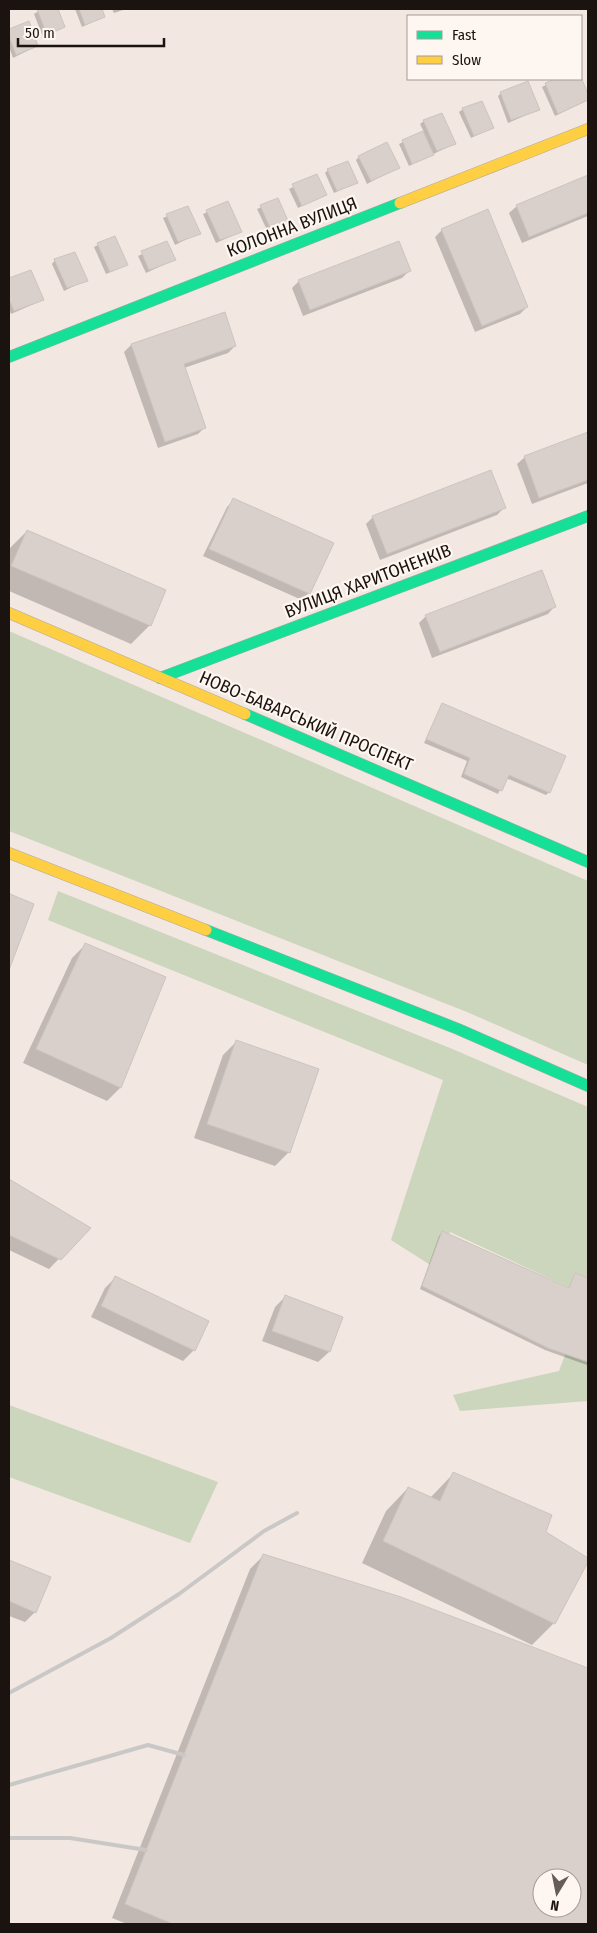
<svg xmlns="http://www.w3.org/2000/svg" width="597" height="1933" viewBox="0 0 597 1933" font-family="'Fira Sans Condensed',sans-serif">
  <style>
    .green { fill: #ccd6bc }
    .shadow { fill: #0003; fill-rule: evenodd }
    .building { fill: #d9d0cb; stroke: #cdc4bf; fill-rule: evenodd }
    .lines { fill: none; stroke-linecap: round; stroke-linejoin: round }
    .fast-casing { stroke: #b2a9a4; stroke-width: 12 }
    .slow-casing { stroke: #b2a9a4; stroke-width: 12 }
    .fast { stroke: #16e098; stroke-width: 11 }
    .slow { stroke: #ffcf43; stroke-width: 11 }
    .rail { stroke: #cac8c6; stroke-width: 4 }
    .labels { text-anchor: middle; stroke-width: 4.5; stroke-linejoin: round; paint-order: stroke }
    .street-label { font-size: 18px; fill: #1a130f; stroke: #fef6f1 }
  </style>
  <rect width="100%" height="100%" fill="#f2e7e1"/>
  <g class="green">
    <path d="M 9,631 L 588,881 L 588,1065 L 467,1012 L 9,831 Z"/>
    <path d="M 58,891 L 450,1048 L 588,1107 L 588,1401 L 460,1411 L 453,1395 L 559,1371 L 587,1296 L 450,1232 L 435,1268 L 391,1240 L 443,1080 L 48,920 Z"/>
    <path d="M 9,1405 L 218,1482 L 190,1543 L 9,1477 Z"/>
  </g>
  <g class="shadow">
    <path d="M 42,9 L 57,9 L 64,27 L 43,37 L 34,14 Z"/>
    <path d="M 75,9 L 100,9 L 103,17 L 82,27 Z"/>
    <path d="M 112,9 L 126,9 L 114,13 Z"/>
    <path d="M 28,23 L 37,46 L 13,58 L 9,47 L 9,30 Z"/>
    <path d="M 558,79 L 580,79 L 588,100 L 555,116 L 542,87 Z"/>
    <path d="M 501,93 L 538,110 L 508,123 L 498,96 Z"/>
    <path d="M 463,109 L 492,128 L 471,138 L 459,112 Z"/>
    <path d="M 424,121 L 454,144 L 409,166 L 399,144 L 424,132 L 420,124 Z"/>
    <path d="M 359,157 L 398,167 L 367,184 L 356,160 Z"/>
    <path d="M 328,170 L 356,183 L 334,193 L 325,173 Z"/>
    <path d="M 316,176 L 325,195 L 298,208 L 289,189 Z"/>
    <path d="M 588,176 L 588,216 L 522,243 L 509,213 L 517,206 Z"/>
    <path d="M 277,200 L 288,223 L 268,232 L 257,209 Z"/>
    <path d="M 227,203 L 241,232 L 216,243 L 203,214 Z"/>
    <path d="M 188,207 L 199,233 L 175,245 L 163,218 Z"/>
    <path d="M 442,230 L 527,307 L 520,314 L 475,332 L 435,237 Z"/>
    <path d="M 114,237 L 127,265 L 106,274 L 94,247 Z"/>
    <path d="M 166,243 L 174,260 L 146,273 L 138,256 Z"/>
    <path d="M 55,260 L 86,280 L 64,291 L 52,264 Z"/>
    <path d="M 30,271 L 43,300 L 11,314 L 9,309 L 9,279 Z"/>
    <path d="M 409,271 L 402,278 L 303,316 L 292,288 L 299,281 Z"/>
    <path d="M 224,313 L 235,346 L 228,353 L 184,368 L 205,427 L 198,434 L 158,448 L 124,352 L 131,345 Z"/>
    <path d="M 588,433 L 588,483 L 532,504 L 517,464 L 525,457 Z"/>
    <path d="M 234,500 L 309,593 L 302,600 L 203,556 L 227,507 Z"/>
    <path d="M 504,508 L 497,515 L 380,560 L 366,524 L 373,517 Z"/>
    <path d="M 27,531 L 165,591 L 150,625 L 131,644 L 9,591 L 9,549 Z"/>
    <path d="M 555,606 L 548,614 L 432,658 L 419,623 L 426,616 Z"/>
    <path d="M 442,705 L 549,792 L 546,795 L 506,778 L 498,794 L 461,777 L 467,761 L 424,743 Z"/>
    <path d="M 10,896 L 33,904 L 9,967 L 9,898 Z"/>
    <path d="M 85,945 L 164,978 L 120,1088 L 107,1101 L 23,1063 L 72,958 Z"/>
    <path d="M 237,1041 L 289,1152 L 275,1166 L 194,1138 L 223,1055 Z"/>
    <path d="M 9,1180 L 89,1228 L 49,1269 L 9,1250 Z"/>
    <path d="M 442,1232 L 568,1289 L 575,1274 L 588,1279 L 588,1364 L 587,1365 L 545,1350 L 420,1289 L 439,1236 Z"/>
    <path d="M 115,1278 L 194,1350 L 183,1361 L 91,1317 L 105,1288 Z"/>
    <path d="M 286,1296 L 342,1317 L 329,1352 L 318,1362 L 262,1341 L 275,1307 Z"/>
    <path d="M 453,1474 L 588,1559 L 554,1623 L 532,1645 L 362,1563 L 386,1511 L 408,1488 L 430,1498 Z"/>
    <path d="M 264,1555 L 401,1598 L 588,1669 L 588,1924 L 127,1924 L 112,1918 L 250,1569 ZM 542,1878 L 572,1878 L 572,1908 L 542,1908 Z"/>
    <path d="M 9,1561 L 49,1578 L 35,1612 L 25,1622 L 9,1616 Z"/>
  </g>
  <g class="building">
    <path d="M 37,9 L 58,9 L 65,27 L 47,35 Z"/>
    <path d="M 79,9 L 102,9 L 105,17 L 85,25 Z"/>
    <path d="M 29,21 L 38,46 L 16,55 L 9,36 L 9,29 Z"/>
    <path d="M 581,77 L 588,94 L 588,100 L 558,114 L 545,83 L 555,79 L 581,79 Z"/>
    <path d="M 528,81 L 540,110 L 511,120 L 500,92 Z"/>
    <path d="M 482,101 L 494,128 L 474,136 L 462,108 Z"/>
    <path d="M 442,113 L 456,144 L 437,151 L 423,120 Z"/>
    <path d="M 423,131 L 434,155 L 412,164 L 402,140 Z"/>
    <path d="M 387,142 L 400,168 L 371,181 L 358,156 Z"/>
    <path d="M 348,161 L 358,183 L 337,191 L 327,169 Z"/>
    <path d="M 317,174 L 327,195 L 302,206 L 292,184 Z"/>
    <path d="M 588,175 L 588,213 L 529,237 L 516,205 Z"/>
    <path d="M 278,198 L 289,223 L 271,230 L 260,205 Z"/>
    <path d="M 228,201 L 242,232 L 220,240 L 206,210 Z"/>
    <path d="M 188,206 L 201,234 L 178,242 L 166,214 Z"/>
    <path d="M 488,209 L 528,307 L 482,326 L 441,229 Z"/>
    <path d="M 115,236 L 128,265 L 110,272 L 97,243 Z"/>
    <path d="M 167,241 L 176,260 L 149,270 L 141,251 Z"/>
    <path d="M 399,241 L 411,271 L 310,310 L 298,280 Z"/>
    <path d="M 75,252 L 88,281 L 67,288 L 54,259 Z"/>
    <path d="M 31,270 L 44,300 L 14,311 L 9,299 L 9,278 Z"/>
    <path d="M 225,312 L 236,346 L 184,364 L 206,428 L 165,442 L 131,344 Z"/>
    <path d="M 588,432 L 588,480 L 539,498 L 524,456 Z"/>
    <path d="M 491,470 L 506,508 L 387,554 L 372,516 Z"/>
    <path d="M 233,498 L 334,543 L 310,594 L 209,549 Z"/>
    <path d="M 27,530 L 166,590 L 151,626 L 11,566 Z"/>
    <path d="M 542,570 L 556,607 L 440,652 L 425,615 Z"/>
    <path d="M 442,703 L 566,756 L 550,793 L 509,775 L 502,791 L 464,774 L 470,758 L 426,739 Z"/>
    <path d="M 10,894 L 34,904 L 9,970 L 9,898 Z"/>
    <path d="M 85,943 L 166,977 L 121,1088 L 36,1049 Z"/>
    <path d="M 236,1040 L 319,1069 L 290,1153 L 207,1124 Z"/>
    <path d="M 9,1179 L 91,1228 L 61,1260 L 9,1235 Z"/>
    <path d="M 442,1231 L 569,1288 L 575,1273 L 588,1278 L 588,1362 L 548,1348 L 422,1286 Z"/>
    <path d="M 115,1276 L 209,1321 L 195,1351 L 101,1306 Z"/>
    <path d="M 285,1295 L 343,1317 L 330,1352 L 272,1331 Z"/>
    <path d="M 453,1472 L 552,1515 L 546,1532 L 588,1558 L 588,1562 L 555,1624 L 383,1541 L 408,1487 L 440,1501 Z"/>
    <path d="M 263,1554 L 401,1597 L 588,1668 L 588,1924 L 173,1924 L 125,1904 ZM 542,1878 L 572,1878 L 572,1908 L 542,1908 Z"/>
    <path d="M 9,1560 L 51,1577 L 36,1613 L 9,1601 Z"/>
  </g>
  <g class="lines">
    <g class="fast-casing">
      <g id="fast">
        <path d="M 9,357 L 400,203"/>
        <path d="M 160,678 L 588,516"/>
        <path d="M 245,714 L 588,862"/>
        <path d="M 206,930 L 458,1029 L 588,1086"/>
      </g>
    </g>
    <g class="slow-casing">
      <g id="slow">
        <path d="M 400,203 L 588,129"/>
        <path d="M 9,613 L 245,714"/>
        <path d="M 9,853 L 206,930"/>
      </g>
    </g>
    <use href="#fast" class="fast"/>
    <use href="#slow" class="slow"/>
    <g class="rail">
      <path d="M 9,1693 L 111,1638 L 179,1594 L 264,1531 L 297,1513"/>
      <path d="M 9,1785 L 148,1745 L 184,1755"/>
      <path d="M 9,1838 L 70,1838 L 146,1850"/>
    </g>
  </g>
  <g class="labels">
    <g class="street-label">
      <text transform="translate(292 227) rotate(-21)" y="6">КОЛОННА ВУЛИЦЯ</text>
      <text transform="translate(368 581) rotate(-21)" y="6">ВУЛИЦЯ ХАРИТОНЕНКІВ</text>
      <text transform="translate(306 721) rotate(23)" y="6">НОВО-БАВАРСЬКИЙ ПРОСПЕКТ</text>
    </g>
  </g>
  <rect width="597" height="1933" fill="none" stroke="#1a130f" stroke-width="20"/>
  <rect x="407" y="15" width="175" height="65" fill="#fef6f1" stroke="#a39b97"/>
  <rect x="417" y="31" width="25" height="8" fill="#16e098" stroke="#a39b97"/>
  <text x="452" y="40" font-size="15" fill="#1a130f">Fast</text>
  <rect x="417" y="56" width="25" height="8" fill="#ffcf43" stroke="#a39b97"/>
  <text x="452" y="65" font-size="15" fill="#1a130f">Slow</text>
  <g transform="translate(557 1893) rotate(190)"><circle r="24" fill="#fef6f1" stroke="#a39b97"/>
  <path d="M0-4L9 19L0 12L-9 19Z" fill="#665d58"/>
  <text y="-8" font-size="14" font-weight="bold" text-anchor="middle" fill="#1a130f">N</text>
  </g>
  <path d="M18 38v8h146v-8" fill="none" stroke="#1a130f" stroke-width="2.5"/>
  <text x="25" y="38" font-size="15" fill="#1a130f" stroke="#fef6f1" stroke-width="4" paint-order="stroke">50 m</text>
</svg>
